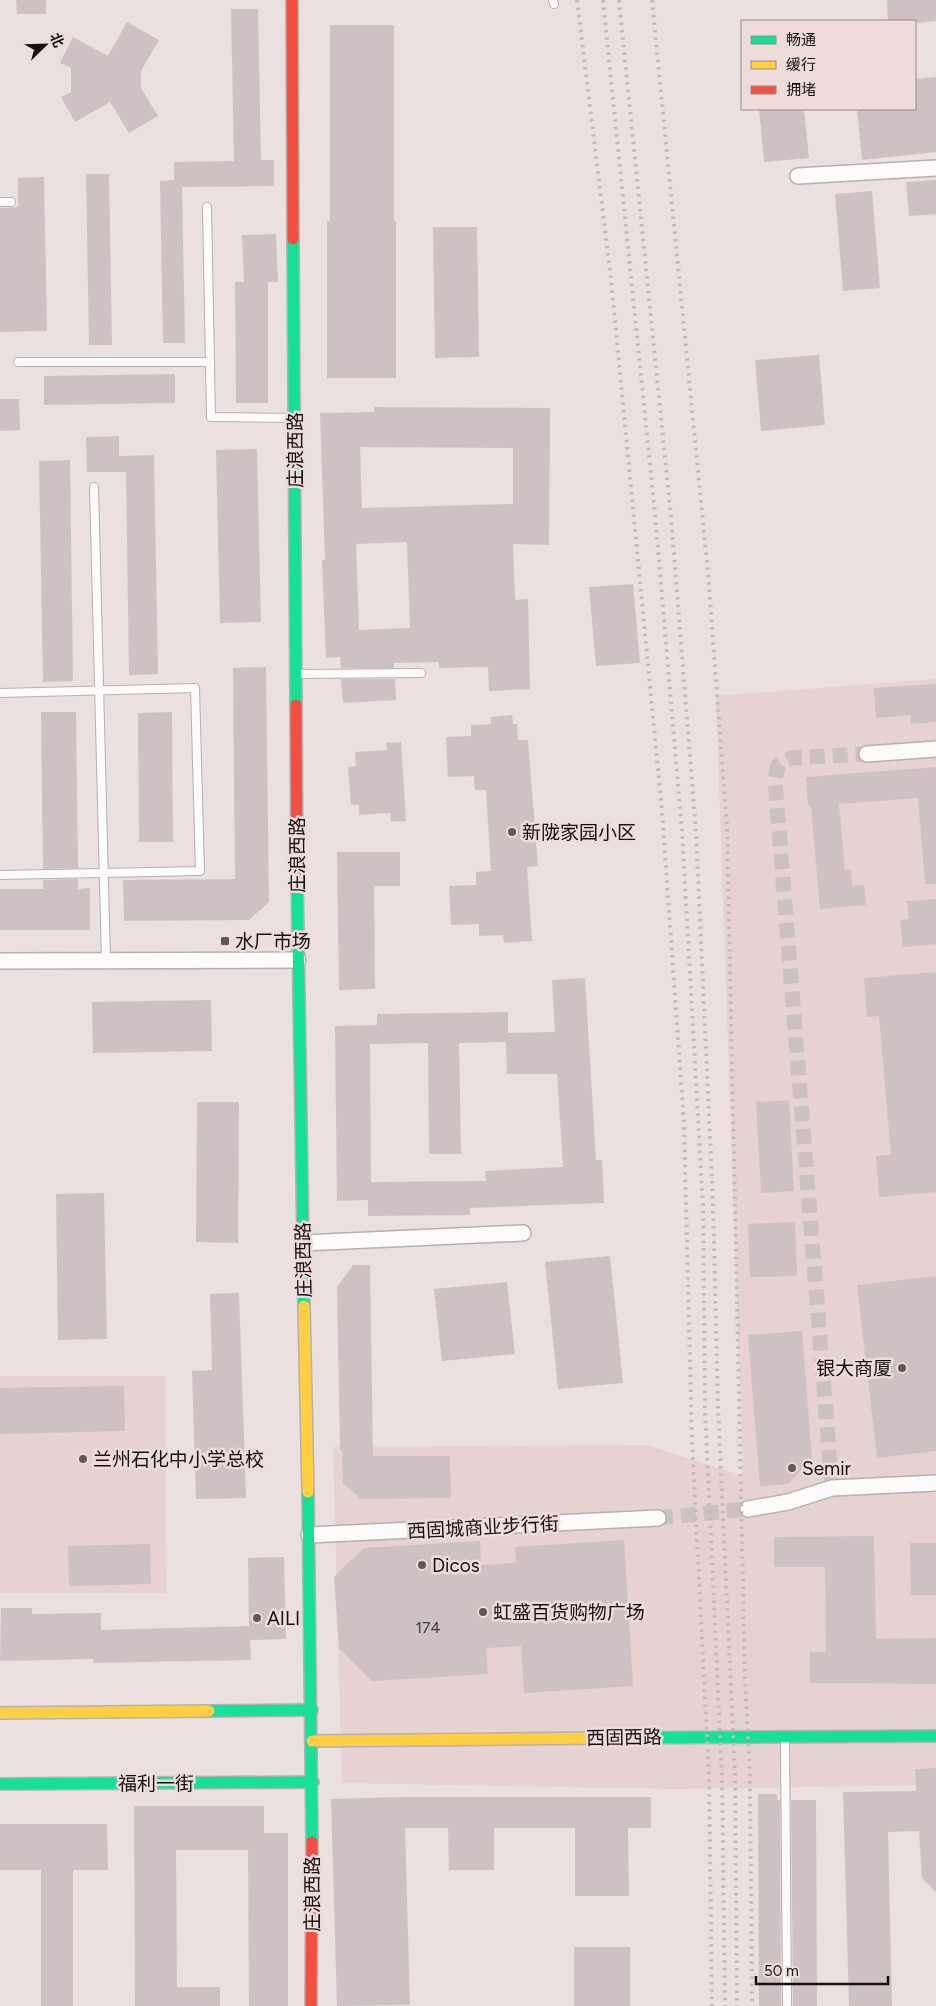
<svg xmlns="http://www.w3.org/2000/svg" width="936" height="2006" viewBox="0 0 936 2006" font-family="Figtree,'Noto Sans SC',sans-serif">
  <style>
    .built { fill: #e5d2d1 }
    .building { fill: #cdc1c4; fill-rule: evenodd }
    .lines { fill: none; stroke-linecap: round; stroke-linejoin: round }
    .street-tunnel { stroke: #cac1c0; stroke-width: 15; stroke-dasharray: 15 8; stroke-linecap: butt }
    .lane-casing { stroke: #b7b0af; stroke-width: 10 }
    .street-casing { stroke: #b7b0af; stroke-width: 18 }
    .fast-casing { stroke: #b7b0af; stroke-width: 14 }
    .slow-casing { stroke: #b7b0af; stroke-width: 14 }
    .jam-casing { stroke: #b7b0af; stroke-width: 14 }
    .lane { stroke: #fcfafa; stroke-width: 8 }
    .street { stroke: #fcfafa; stroke-width: 15 }
    .fast { stroke: #16e098; stroke-width: 11 }
    .slow { stroke: #ffcf43; stroke-width: 11 }
    .jam { stroke: #f24e42; stroke-width: 11 }
    .rail { stroke: #c0bcbc; stroke-width: 4; stroke-dasharray: 2.5 5; stroke-linecap: butt }
    .poi-dot { fill: #605858; stroke: #eedcdb; stroke-width: 2 }
    .labels { text-anchor: middle; stroke-width: 5; stroke-linejoin: round; paint-order: stroke }
    .number-label { font-size: 16px; fill: #433c3c }
    .street-label { font-size: 19px; fill: #150f0f; stroke: #eedcdb }
    .poi-label { font-size: 19px; fill: #150f0f; stroke: #eedcdb; text-anchor: start }
  </style>
  <rect width="100%" height="100%" fill="#eae0df"/>
  <g class="built">
    <path d="M 936,679 L 936,1785 L 673,1789 L 342,1783 L 333,1447 L 647,1445 L 743,1476 L 716,696 Z"/>
    <path d="M 0,1376 L 165,1376 L 166,1593 L 0,1593 Z"/>
  </g>
  <g class="building">
    <path d="M 16,0 L 46,0 L 46,14 L 17,14 Z"/>
    <path d="M 887,0 L 936,0 L 936,21 L 915,23 L 915,21 L 888,21 Z"/>
    <path d="M 231,9 L 258,9 L 261,160 L 274,160 L 274,186 L 182,187 L 185,343 L 163,343 L 160,181 L 174,180 L 174,162 L 234,161 Z"/>
    <path d="M 127,22 L 159,40 L 141,71 L 141,88 L 158,116 L 129,133 L 110,102 L 75,122 L 61,97 L 71,92 L 71,68 L 60,63 L 73,37 L 108,56 Z"/>
    <path d="M 330,25 L 394,25 L 394,221 L 396,221 L 396,378 L 327,378 L 327,221 L 330,221 Z"/>
    <path d="M 936,77 L 936,152 L 862,160 L 857,109 L 915,109 L 915,79 Z"/>
    <path d="M 759,109 L 804,109 L 809,158 L 764,162 Z"/>
    <path d="M 86,174 L 109,174 L 112,345 L 89,345 Z"/>
    <path d="M 44,177 L 47,331 L 0,332 L 0,208 L 18,207 L 18,178 Z"/>
    <path d="M 936,180 L 936,214 L 909,216 L 906,182 Z"/>
    <path d="M 872,191 L 880,288 L 843,291 L 835,194 Z"/>
    <path d="M 433,227 L 477,227 L 479,357 L 435,358 Z"/>
    <path d="M 276,234 L 278,282 L 268,282 L 268,403 L 236,403 L 235,282 L 244,282 L 242,235 Z"/>
    <path d="M 819,355 L 825,425 L 761,431 L 755,360 Z"/>
    <path d="M 175,374 L 175,403 L 44,405 L 44,376 Z"/>
    <path d="M 0,399 L 19,399 L 20,430 L 0,431 Z"/>
    <path d="M 374,407 L 550,408 L 549,545 L 513,544 L 515,600 L 528,599 L 530,689 L 489,691 L 488,667 L 439,668 L 439,662 L 394,663 L 394,668 L 341,668 L 340,657 L 326,658 L 322,560 L 325,560 L 320,413 L 374,412 ZM 360,447 L 513,448 L 513,504 L 362,508 ZM 407,542 L 410,628 L 359,630 L 356,544 Z"/>
    <path d="M 119,436 L 119,456 L 154,455 L 158,674 L 129,675 L 126,472 L 87,472 L 86,437 Z"/>
    <path d="M 257,449 L 261,622 L 220,623 L 216,450 Z"/>
    <path d="M 70,460 L 73,681 L 43,682 L 39,461 Z"/>
    <path d="M 633,584 L 640,663 L 596,666 L 589,587 Z"/>
    <path d="M 266,667 L 269,902 L 249,920 L 124,921 L 123,880 L 235,879 L 233,668 Z"/>
    <path d="M 341,679 L 395,679 L 396,700 L 343,703 Z"/>
    <path d="M 936,684 L 936,722 L 911,724 L 910,715 L 876,718 L 874,688 Z"/>
    <path d="M 41,712 L 76,712 L 78,868 L 43,869 Z"/>
    <path d="M 172,712 L 173,842 L 139,842 L 138,713 Z"/>
    <path d="M 512,715 L 513,724 L 517,724 L 518,740 L 528,740 L 538,866 L 527,867 L 532,941 L 504,943 L 503,935 L 479,936 L 479,924 L 451,925 L 449,886 L 476,885 L 476,872 L 491,871 L 486,790 L 475,790 L 474,776 L 448,777 L 446,737 L 471,736 L 471,725 L 491,724 L 491,717 Z"/>
    <path d="M 401,742 L 406,821 L 391,822 L 390,813 L 359,815 L 359,805 L 351,805 L 348,767 L 356,766 L 355,752 L 387,750 L 386,743 Z"/>
    <path d="M 936,767 L 936,884 L 925,884 L 918,798 L 839,804 L 845,870 L 851,870 L 852,886 L 864,885 L 866,905 L 820,909 L 811,806 L 808,806 L 806,777 Z"/>
    <path d="M 337,852 L 400,852 L 400,886 L 374,886 L 375,989 L 339,990 Z"/>
    <path d="M 78,879 L 78,889 L 90,888 L 90,930 L 0,930 L 0,889 L 43,889 L 43,880 Z"/>
    <path d="M 936,899 L 936,944 L 903,947 L 900,920 L 909,919 L 907,901 Z"/>
    <path d="M 936,972 L 936,1192 L 879,1197 L 876,1156 L 891,1155 L 879,1016 L 867,1017 L 864,978 Z"/>
    <path d="M 585,978 L 596,1160 L 602,1160 L 604,1203 L 470,1208 L 470,1215 L 368,1216 L 368,1200 L 337,1201 L 335,1026 L 377,1025 L 377,1014 L 508,1012 L 508,1033 L 555,1032 L 552,980 ZM 506,1042 L 507,1074 L 557,1074 L 563,1167 L 485,1171 L 486,1181 L 371,1182 L 370,1044 L 428,1043 L 429,1154 L 461,1154 L 459,1043 Z"/>
    <path d="M 211,1000 L 212,1051 L 93,1053 L 92,1002 Z"/>
    <path d="M 789,1100 L 794,1191 L 761,1193 L 756,1102 Z"/>
    <path d="M 197,1102 L 239,1102 L 238,1243 L 196,1242 Z"/>
    <path d="M 104,1193 L 107,1339 L 58,1340 L 56,1194 Z"/>
    <path d="M 795,1222 L 797,1276 L 750,1277 L 748,1224 Z"/>
    <path d="M 610,1256 L 623,1383 L 558,1389 L 545,1262 Z"/>
    <path d="M 353,1265 L 370,1265 L 373,1456 L 450,1456 L 451,1498 L 361,1499 L 343,1483 L 342,1450 L 340,1450 L 337,1287 Z"/>
    <path d="M 936,1276 L 936,1451 L 877,1458 L 857,1285 Z"/>
    <path d="M 507,1282 L 515,1354 L 442,1361 L 434,1289 Z"/>
    <path d="M 239,1293 L 246,1498 L 196,1499 L 192,1371 L 212,1370 L 210,1294 Z"/>
    <path d="M 802,1331 L 812,1459 L 788,1484 L 760,1486 L 748,1335 Z"/>
    <path d="M 124,1386 L 125,1431 L 0,1434 L 0,1388 Z"/>
    <path d="M 874,1536 L 876,1639 L 936,1638 L 936,1684 L 810,1683 L 810,1652 L 826,1652 L 825,1567 L 774,1567 L 774,1537 Z"/>
    <path d="M 624,1540 L 633,1686 L 524,1693 L 521,1646 L 486,1648 L 488,1674 L 372,1681 L 339,1648 L 334,1577 L 364,1548 L 480,1541 L 481,1565 L 516,1563 L 515,1547 Z"/>
    <path d="M 910,1543 L 936,1543 L 936,1595 L 911,1595 Z"/>
    <path d="M 150,1544 L 151,1584 L 69,1586 L 68,1546 Z"/>
    <path d="M 284,1557 L 286,1639 L 250,1640 L 251,1660 L 93,1663 L 93,1659 L 0,1661 L 1,1608 L 32,1608 L 32,1614 L 101,1613 L 101,1630 L 249,1626 L 248,1558 Z"/>
    <path d="M 936,1768 L 936,1892 L 922,1878 L 919,1831 L 888,1832 L 892,2006 L 849,2006 L 843,1792 L 916,1791 L 915,1769 Z"/>
    <path d="M 758,1794 L 777,1794 L 777,1800 L 780,1800 L 781,2006 L 759,2006 Z"/>
    <path d="M 404,1797 L 651,1797 L 651,1828 L 628,1828 L 629,1896 L 575,1896 L 575,1828 L 494,1828 L 494,1870 L 449,1870 L 448,1828 L 405,1828 L 410,2005 L 337,2006 L 331,1799 Z"/>
    <path d="M 791,1800 L 816,1800 L 817,2006 L 793,2006 Z"/>
    <path d="M 134,1806 L 264,1806 L 264,1833 L 288,1833 L 288,2006 L 249,2006 L 248,1850 L 176,1850 L 177,1987 L 220,1987 L 220,2006 L 135,2006 Z"/>
    <path d="M 0,1824 L 107,1824 L 108,1870 L 73,1870 L 73,2006 L 41,2006 L 41,1870 L 0,1870 Z"/>
    <rect x="574" y="1947" width="56" height="59"/>
  </g>
  <g class="lines">
    <g class="street-tunnel">
      <path d="M 832,1488 L 775,781 L 778,765 L 792,758 L 867,754"/>
      <path d="M 658,1518 L 748,1509"/>
    </g>
    <g class="lane-casing">
      <g id="lane">
        <path d="M 553,0 L 554,4"/>
        <path d="M 0,202 L 11,202"/>
        <path d="M 207,207 L 211,417 L 292,418"/>
        <path d="M 18,362 L 210,362"/>
        <path d="M 94,487 L 106,961"/>
        <path d="M 298,674 L 421,673"/>
        <path d="M 0,693 L 195,688 L 200,871 L 0,875"/>
        <path d="M 785,1738 L 787,2006"/>
      </g>
    </g>
    <g class="street-casing">
      <g id="street">
        <path d="M 798,176 L 936,168"/>
        <path d="M 867,754 L 936,749"/>
        <path d="M 0,961 L 298,960"/>
        <path d="M 303,1243 L 523,1233"/>
        <path d="M 748,1509 L 788,1502 L 832,1488 L 936,1483"/>
        <path d="M 309,1535 L 658,1518"/>
      </g>
    </g>
    <g class="fast-casing">
      <g id="fast">
        <path d="M 293,239 L 296,705"/>
        <path d="M 297,871 L 304,1306"/>
        <path d="M 308,1492 L 312,1842"/>
        <path d="M 209,1711 L 312,1710"/>
        <path d="M 593,1738 L 936,1736"/>
        <path d="M 0,1784 L 313,1782"/>
      </g>
    </g>
    <g class="slow-casing">
      <g id="slow">
        <path d="M 304,1306 L 308,1492"/>
        <path d="M 0,1713 L 209,1711"/>
        <path d="M 312,1741 L 593,1738"/>
      </g>
    </g>
    <g class="jam-casing">
      <g id="jam">
        <path d="M 292,0 L 293,239"/>
        <path d="M 296,705 L 297,871"/>
        <path d="M 311,2006 L 312,1842"/>
      </g>
    </g>
    <use href="#lane" class="lane"/>
    <use href="#street" class="street"/>
    <use href="#fast" class="fast"/>
    <use href="#slow" class="slow"/>
    <use href="#jam" class="jam"/>
    <g class="rail">
      <path d="M 577,0 L 611,279 L 662,811 L 684,1124 L 692,1441 L 709,1775 L 712,2006"/>
      <path d="M 603,0 L 655,514 L 682,831 L 703,1207 L 705,1409 L 722,1778 L 725,2006"/>
      <path d="M 619,0 L 671,517 L 696,832 L 713,1203 L 718,1407 L 735,1776 L 737,2006"/>
      <path d="M 652,0 L 708,573 L 727,828 L 745,1682 L 750,1774 L 752,2006"/>
    </g>
  </g>
  <g class="poi-dot">
    <circle cx="512" cy="832" r="5"/>
    <rect x="220" y="936" width="10" height="10" rx="2.5"/>
    <circle cx="902" cy="1368" r="5"/>
    <circle cx="83" cy="1459" r="5"/>
    <circle cx="792" cy="1468" r="5"/>
    <circle cx="422" cy="1565" r="5"/>
    <circle cx="483" cy="1612" r="5"/>
    <circle cx="257" cy="1618" r="5"/>
  </g>
  <g class="labels">
    <g class="number-label">
      <text x="428" y="1633">174</text>
    </g>
    <g class="street-label">
      <text transform="translate(295 450) rotate(-90)" y="7">庄浪西路</text>
      <text transform="translate(297 855) rotate(-90)" y="7">庄浪西路</text>
      <text transform="translate(303 1260) rotate(-91)" y="7">庄浪西路</text>
      <text transform="translate(483 1527) rotate(-3)" y="7">西固城商业步行街</text>
      <text transform="translate(624 1737) rotate(-1)" y="7">西固西路</text>
      <text x="156" y="1790">福利一街</text>
      <text transform="translate(312 1894) rotate(-90)" y="7">庄浪西路</text>
    </g>
    <g class="poi-label">
      <text x="522" y="839">新陇家园小区</text>
      <text x="235" y="948">水厂市场</text>
      <text x="892" y="1375" text-anchor="end">银大商厦</text>
      <text x="93" y="1466">兰州石化中小学总校</text>
      <text x="802" y="1475">Semir</text>
      <text x="432" y="1572">Dicos</text>
      <text x="493" y="1619">虹盛百货购物广场</text>
      <text x="267" y="1625">AILI</text>
    </g>
  </g>
  <rect x="741" y="20" width="175" height="90" fill="#eedcdb" stroke="#978a89"/>
  <rect x="751" y="36" width="25" height="8" fill="#16e098" stroke="#978a89"/>
  <text x="786" y="45" font-size="15" fill="#150f0f">畅通</text>
  <rect x="751" y="61" width="25" height="8" fill="#ffcf43" stroke="#978a89"/>
  <text x="786" y="70" font-size="15" fill="#150f0f">缓行</text>
  <rect x="751" y="86" width="25" height="8" fill="#f24e42" stroke="#978a89"/>
  <text x="786" y="95" font-size="15" fill="#150f0f">拥堵</text>
  <g transform="translate(45 45) rotate(67)" stroke="#eedcdb" stroke-width="4" paint-order="stroke">
  <path d="M0-4L9 19L0 12L-9 19Z" fill="#150f0f"/>
  <text y="-8" font-size="14" font-weight="bold" text-anchor="middle" fill="#150f0f">北</text>
  </g>
  <path d="M756 1976v8h132v-8" fill="none" stroke="#150f0f" stroke-width="2.5"/>
  <text x="764" y="1976" font-size="15" fill="#150f0f" stroke="#eedcdb" stroke-width="4" paint-order="stroke">50 m</text>
</svg>
